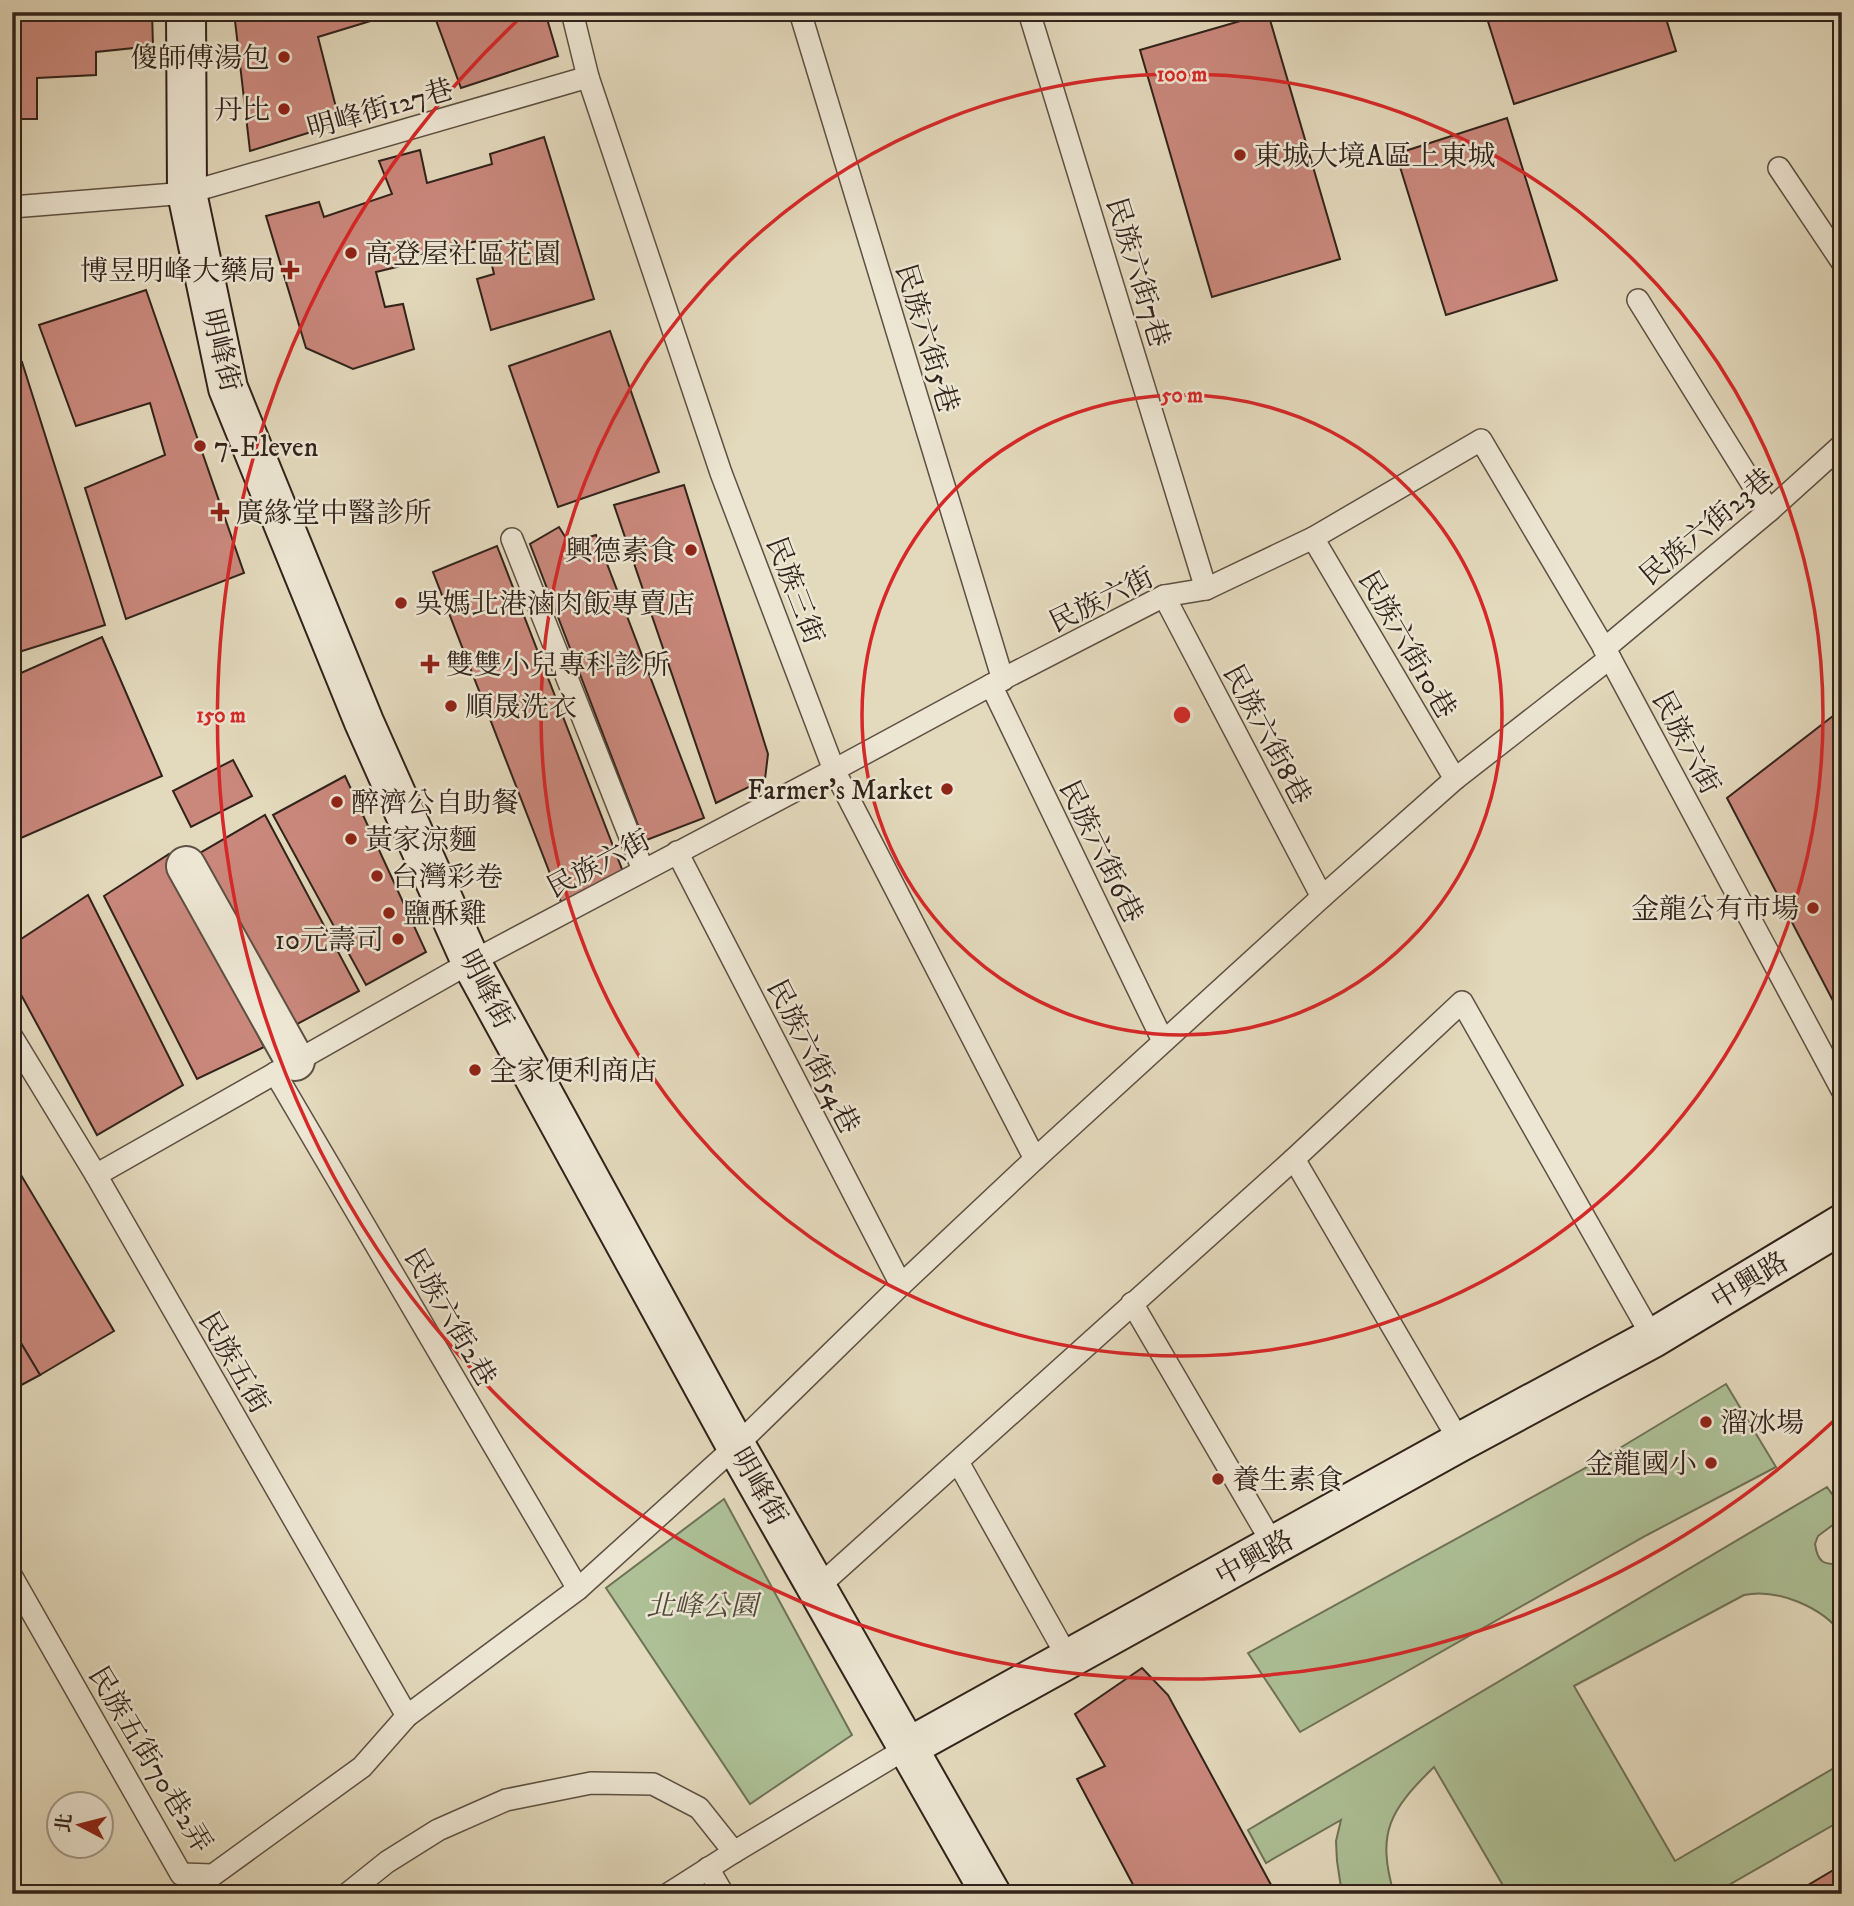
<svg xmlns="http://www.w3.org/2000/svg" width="1854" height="1906" viewBox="0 0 1854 1906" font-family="'IM FELL DW Pica','Noto Serif TC',serif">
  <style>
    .green { fill: #adc096; stroke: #6f7258; stroke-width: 2 }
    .building { fill: #ca887c; stroke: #31231b; stroke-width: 2 }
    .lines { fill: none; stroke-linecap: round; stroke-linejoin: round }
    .lane-casing { stroke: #5e5043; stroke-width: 24 }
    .street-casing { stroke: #5e5043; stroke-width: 42 }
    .secondary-casing { stroke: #31231b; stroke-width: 42 }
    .lane { stroke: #ede6d3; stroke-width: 21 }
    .street { stroke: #ede6d3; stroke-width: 38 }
    .secondary { stroke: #ede6d3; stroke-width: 38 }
    .ring { fill: none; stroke: #d62828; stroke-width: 3.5 }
    .poi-dot { fill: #8f2418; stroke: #ede6d3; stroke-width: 2.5 }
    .labels { text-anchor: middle; stroke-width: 5; stroke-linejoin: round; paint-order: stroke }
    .poi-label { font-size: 28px; fill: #31231b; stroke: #ede6d3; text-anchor: start }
    .street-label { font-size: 28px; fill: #31231b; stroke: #ede6d3 }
    .park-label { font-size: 28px; font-style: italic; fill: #504a3a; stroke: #ede6d3 }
    .centre { fill: #d62828; stroke: #ede6d3; stroke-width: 3.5 }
    .ring-label { font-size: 21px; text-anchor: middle; font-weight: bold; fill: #d62828; stroke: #ede6d3; stroke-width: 5; stroke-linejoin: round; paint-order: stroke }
  </style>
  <rect width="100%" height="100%" fill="#e3d9bc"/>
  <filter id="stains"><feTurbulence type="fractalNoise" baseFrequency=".00286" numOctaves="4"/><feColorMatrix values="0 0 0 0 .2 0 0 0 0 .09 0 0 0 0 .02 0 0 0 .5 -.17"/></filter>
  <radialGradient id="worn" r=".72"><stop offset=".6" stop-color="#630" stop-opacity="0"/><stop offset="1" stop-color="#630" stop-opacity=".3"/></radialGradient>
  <g class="green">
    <path d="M 1726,1384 L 1776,1467 L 1647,1535 L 1300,1732 L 1248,1653 L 1600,1460 Z"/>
    <path d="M 1827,1487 L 1842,1508 L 1842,1518 L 1818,1536 L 1815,1544 C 1818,1564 1824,1564 1842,1565 L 1842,1634 C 1822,1607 1777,1588 1744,1595 L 1574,1686 L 1675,1861 L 1834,1768 L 1842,1761 L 1842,1820 L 1713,1894 L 1508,1894 L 1434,1767 C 1390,1810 1376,1832 1394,1894 L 1342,1894 L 1337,1861 L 1336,1841 L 1341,1820 L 1266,1863 L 1248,1830 Z"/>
    <path d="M 724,1499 L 852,1735 L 750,1804 L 606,1588 Z"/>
  </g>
  <g class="building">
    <path d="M 12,12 L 152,12 L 153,46 L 96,52 L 96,75 L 37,78 L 37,119 L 12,119 Z"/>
    <path d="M 234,12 L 400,12 L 318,37 L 340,123 L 250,151 Z"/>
    <path d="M 433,12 L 545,12 L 558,56 L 461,88 Z"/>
    <path d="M 1485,12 L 1664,12 L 1676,51 L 1514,104 Z"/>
    <path d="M 1268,13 L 1340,259 L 1212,297 L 1140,50 Z"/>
    <path d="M 1507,118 L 1557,280 L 1446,315 L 1396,154 Z"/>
    <path d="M 544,137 L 594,299 L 491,330 L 477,279 L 494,274 L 486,240 L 467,243 L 470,251 L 452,255 L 450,246 L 406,258 L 409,264 L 376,272 L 385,307 L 403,304 L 414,349 L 353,369 L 306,348 L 266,216 L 319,202 L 324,217 L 392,194 L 379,161 L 420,150 L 427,183 L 492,164 L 490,154 Z"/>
    <path d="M 146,290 L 244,573 L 126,619 L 85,488 L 165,455 L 150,403 L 76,426 L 39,325 Z"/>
    <path d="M 610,331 L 659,472 L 558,507 L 509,366 Z"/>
    <path d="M 22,362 L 105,625 L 19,652 L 12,629 L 12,365 Z"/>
    <path d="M 684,485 L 768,754 L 765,779 L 716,803 L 614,505 Z"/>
    <path d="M 559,527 L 569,543 L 596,535 L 704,818 L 644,841 L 530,544 Z"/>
    <path d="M 497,546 L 625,877 L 561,902 L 433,572 Z"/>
    <path d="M 102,637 L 162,776 L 12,842 L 12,677 Z"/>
    <path d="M 1842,709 L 1842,1018 L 1727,798 Z"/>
    <path d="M 233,760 L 252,796 L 191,827 L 173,791 Z"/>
    <path d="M 345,776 L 426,952 L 366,985 L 273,815 Z"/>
    <path d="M 265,815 L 359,991 L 286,1030 L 200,853 Z"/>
    <path d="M 169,854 L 264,1047 L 197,1079 L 104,896 Z"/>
    <path d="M 88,895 L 183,1085 L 97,1135 L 12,978 L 12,945 Z"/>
    <path d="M 12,1160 L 114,1331 L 40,1375 L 12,1328 Z"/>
    <path d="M 12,1328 L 40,1375 L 12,1390 Z"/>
    <path d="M 1142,1668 L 1168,1695 L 1276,1894 L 1138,1894 L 1077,1779 L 1105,1766 L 1075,1714 Z"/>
    <path d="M 1842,1865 L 1842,1894 L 1793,1894 Z"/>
  </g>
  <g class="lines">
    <g class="lane-casing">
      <g id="lane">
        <path d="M 572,12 L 588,77 L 721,473 L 834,770 L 1035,1159"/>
        <path d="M 800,12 L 1003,680"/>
        <path d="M 1029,12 L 1206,589"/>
        <path d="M 1779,168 L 1842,262"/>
        <path d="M 12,207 L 187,193 L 588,77"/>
        <path d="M 1638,300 L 1769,511"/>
        <path d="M 1313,538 L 1455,779"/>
        <path d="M 512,539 L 643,870"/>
        <path d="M 1164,596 L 1322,897"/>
        <path d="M 1604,649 L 1769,511 L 1842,445"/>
        <path d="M 991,685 L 1163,1041"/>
        <path d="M 677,852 L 901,1285"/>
        <path d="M 12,1037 L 96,1175 L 407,1716"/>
        <path d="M 275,1073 L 578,1589"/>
        <path d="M 1294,1159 L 1460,1442"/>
        <path d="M 96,1175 L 471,962 L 834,770 L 991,685 L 1164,596 L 1206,589 L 1313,538 L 1481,440 L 1610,658 L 1842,1090"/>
        <path d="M 1132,1303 L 1274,1546"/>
        <path d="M 958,1462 L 1068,1658"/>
        <path d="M 12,1577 L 181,1874 L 213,1875 L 362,1767 L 407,1716 L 578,1589 L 736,1446 L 901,1285 L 1035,1159 L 1322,897 L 1455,779 L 1610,658"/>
        <path d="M 817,1588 L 1294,1159 L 1462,1002 L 1653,1338"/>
        <path d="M 708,1868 L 723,1894"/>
        <path d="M 347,1894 L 387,1862 L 438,1830 L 506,1800 L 591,1783 L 653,1784 L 699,1808 L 734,1852"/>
        <path d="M 668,1894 L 734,1852 L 907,1748"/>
      </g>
    </g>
    <g class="street-casing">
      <path id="street" d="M 186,866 L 295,1061"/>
    </g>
    <g class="secondary-casing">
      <g id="secondary">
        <path d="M 186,12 L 187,193 L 228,388 L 364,722 L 471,962 L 736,1446 L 991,1894"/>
        <path d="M 907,1748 L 1460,1442 L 1653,1338 L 1842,1224"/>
      </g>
    </g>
    <use href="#lane" class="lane"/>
    <use href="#street" class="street"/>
    <use href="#secondary" class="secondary"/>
  </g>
  <g class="ring">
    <circle cx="1182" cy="715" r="320"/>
    <circle cx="1182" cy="715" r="641"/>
    <path d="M1837 1418A961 961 0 0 1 520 18"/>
  </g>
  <g class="poi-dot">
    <circle cx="284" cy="57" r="7"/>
    <circle cx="284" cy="109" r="7"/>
    <circle cx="1240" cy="155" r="7"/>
    <circle cx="351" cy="253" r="7"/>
    <path d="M286.5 259.5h7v7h7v7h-7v7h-7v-7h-7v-7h7z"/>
    <circle cx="200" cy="446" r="7"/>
    <path d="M216.5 501.5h7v7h7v7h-7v7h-7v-7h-7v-7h7z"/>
    <circle cx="691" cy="550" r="7"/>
    <circle cx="401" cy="603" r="7"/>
    <path d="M426.5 653.5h7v7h7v7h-7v7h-7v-7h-7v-7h7z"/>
    <circle cx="451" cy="706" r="7"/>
    <circle cx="947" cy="789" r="7"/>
    <circle cx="337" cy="802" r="7"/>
    <circle cx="351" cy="839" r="7"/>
    <circle cx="377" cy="876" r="7"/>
    <circle cx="1813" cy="908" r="7"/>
    <circle cx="389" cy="913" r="7"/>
    <circle cx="398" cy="939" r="7"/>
    <circle cx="475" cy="1070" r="7"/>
    <circle cx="1706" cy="1422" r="7"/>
    <circle cx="1711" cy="1463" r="7"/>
    <circle cx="1218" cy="1479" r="7"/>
  </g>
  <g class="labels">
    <g class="poi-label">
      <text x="270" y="67" text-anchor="end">傻師傅湯包</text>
      <text x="270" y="119" text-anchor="end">丹比</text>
      <text x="1254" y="165">東城大境A區上東城</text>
      <text x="365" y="263">高登屋社區花園</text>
      <text x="276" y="280" text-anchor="end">博昱明峰大藥局</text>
      <text x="214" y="456">7-Eleven</text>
      <text x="236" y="522">廣緣堂中醫診所</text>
      <text x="677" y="560" text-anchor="end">興德素食</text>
      <text x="415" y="613">吳媽北港滷肉飯專賣店</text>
      <text x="446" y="674">雙雙小兒專科診所</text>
      <text x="465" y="716">順晟洗衣</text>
      <text x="933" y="799" text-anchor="end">Farmer's Market</text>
      <text x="351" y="812">醉濟公自助餐</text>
      <text x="365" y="849">黃家涼麵</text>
      <text x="391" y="886">台灣彩卷</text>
      <text x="1799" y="918" text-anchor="end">金龍公有市場</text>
      <text x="403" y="923">鹽酥雞</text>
      <text x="384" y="949" text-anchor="end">10元壽司</text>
      <text x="489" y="1080">全家便利商店</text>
      <text x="1720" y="1432">溜冰場</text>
      <text x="1697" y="1473" text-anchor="end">金龍國小</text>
      <text x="1232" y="1489">養生素食</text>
    </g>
    <g class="street-label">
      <text transform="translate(380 108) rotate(-16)" y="10">明峰街127巷</text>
      <text transform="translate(1139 272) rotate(73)" y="10">民族六街7巷</text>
      <text transform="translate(928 338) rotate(73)" y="10">民族六街5巷</text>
      <text transform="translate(222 350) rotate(76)" y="10">明峰街</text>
      <text transform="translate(1706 526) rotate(-40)" y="10">民族六街23巷</text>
      <text transform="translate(796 590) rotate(69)" y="10">民族三街</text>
      <text transform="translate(1101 599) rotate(-26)" y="10">民族六街</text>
      <text transform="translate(1408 644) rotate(60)" y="10">民族六街10巷</text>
      <text transform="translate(1268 734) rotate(62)" y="10">民族六街8巷</text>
      <text transform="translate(1687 742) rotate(62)" y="10">民族六街</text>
      <text transform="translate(1102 851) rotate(64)" y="10">民族六街6巷</text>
      <text transform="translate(598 863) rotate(-28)" y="10">民族六街</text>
      <text transform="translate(487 989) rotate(62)" y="10">明峰街</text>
      <text transform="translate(814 1056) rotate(63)" y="10">民族六街54巷</text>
      <text transform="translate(1749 1280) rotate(-31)" y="10">中興路</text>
      <text transform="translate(451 1317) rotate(60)" y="10">民族六街2巷</text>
      <text transform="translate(235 1362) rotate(60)" y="10">民族五街</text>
      <text transform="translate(760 1486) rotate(60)" y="10">明峰街</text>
      <text transform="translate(1254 1557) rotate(-29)" y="10">中興路</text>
      <text transform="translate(151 1759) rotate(59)" y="10">民族五街70巷2弄</text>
    </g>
    <g class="park-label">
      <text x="702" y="1615">北峰公園</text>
    </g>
  </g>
  <circle cx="1182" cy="715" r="10" class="centre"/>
  <g class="ring-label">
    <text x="1182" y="81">100 m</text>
    <text x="1182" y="402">50 m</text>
    <text x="221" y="722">150 m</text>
  </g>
  <rect width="1854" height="1906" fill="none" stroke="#e3d9bc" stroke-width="42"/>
  <rect x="14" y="14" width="1826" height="1878" fill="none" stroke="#31231b" stroke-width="3.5"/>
  <rect x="21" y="21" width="1812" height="1864" fill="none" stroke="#31231b" stroke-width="2"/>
  <g transform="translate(80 1825) rotate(277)"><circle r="33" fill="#ede6d3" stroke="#a29889" stroke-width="2"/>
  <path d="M0-5L12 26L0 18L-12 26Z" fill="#8f2418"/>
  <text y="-10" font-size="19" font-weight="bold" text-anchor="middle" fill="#31231b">北</text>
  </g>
  <rect width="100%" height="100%" filter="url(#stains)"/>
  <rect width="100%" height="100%" fill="url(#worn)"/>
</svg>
